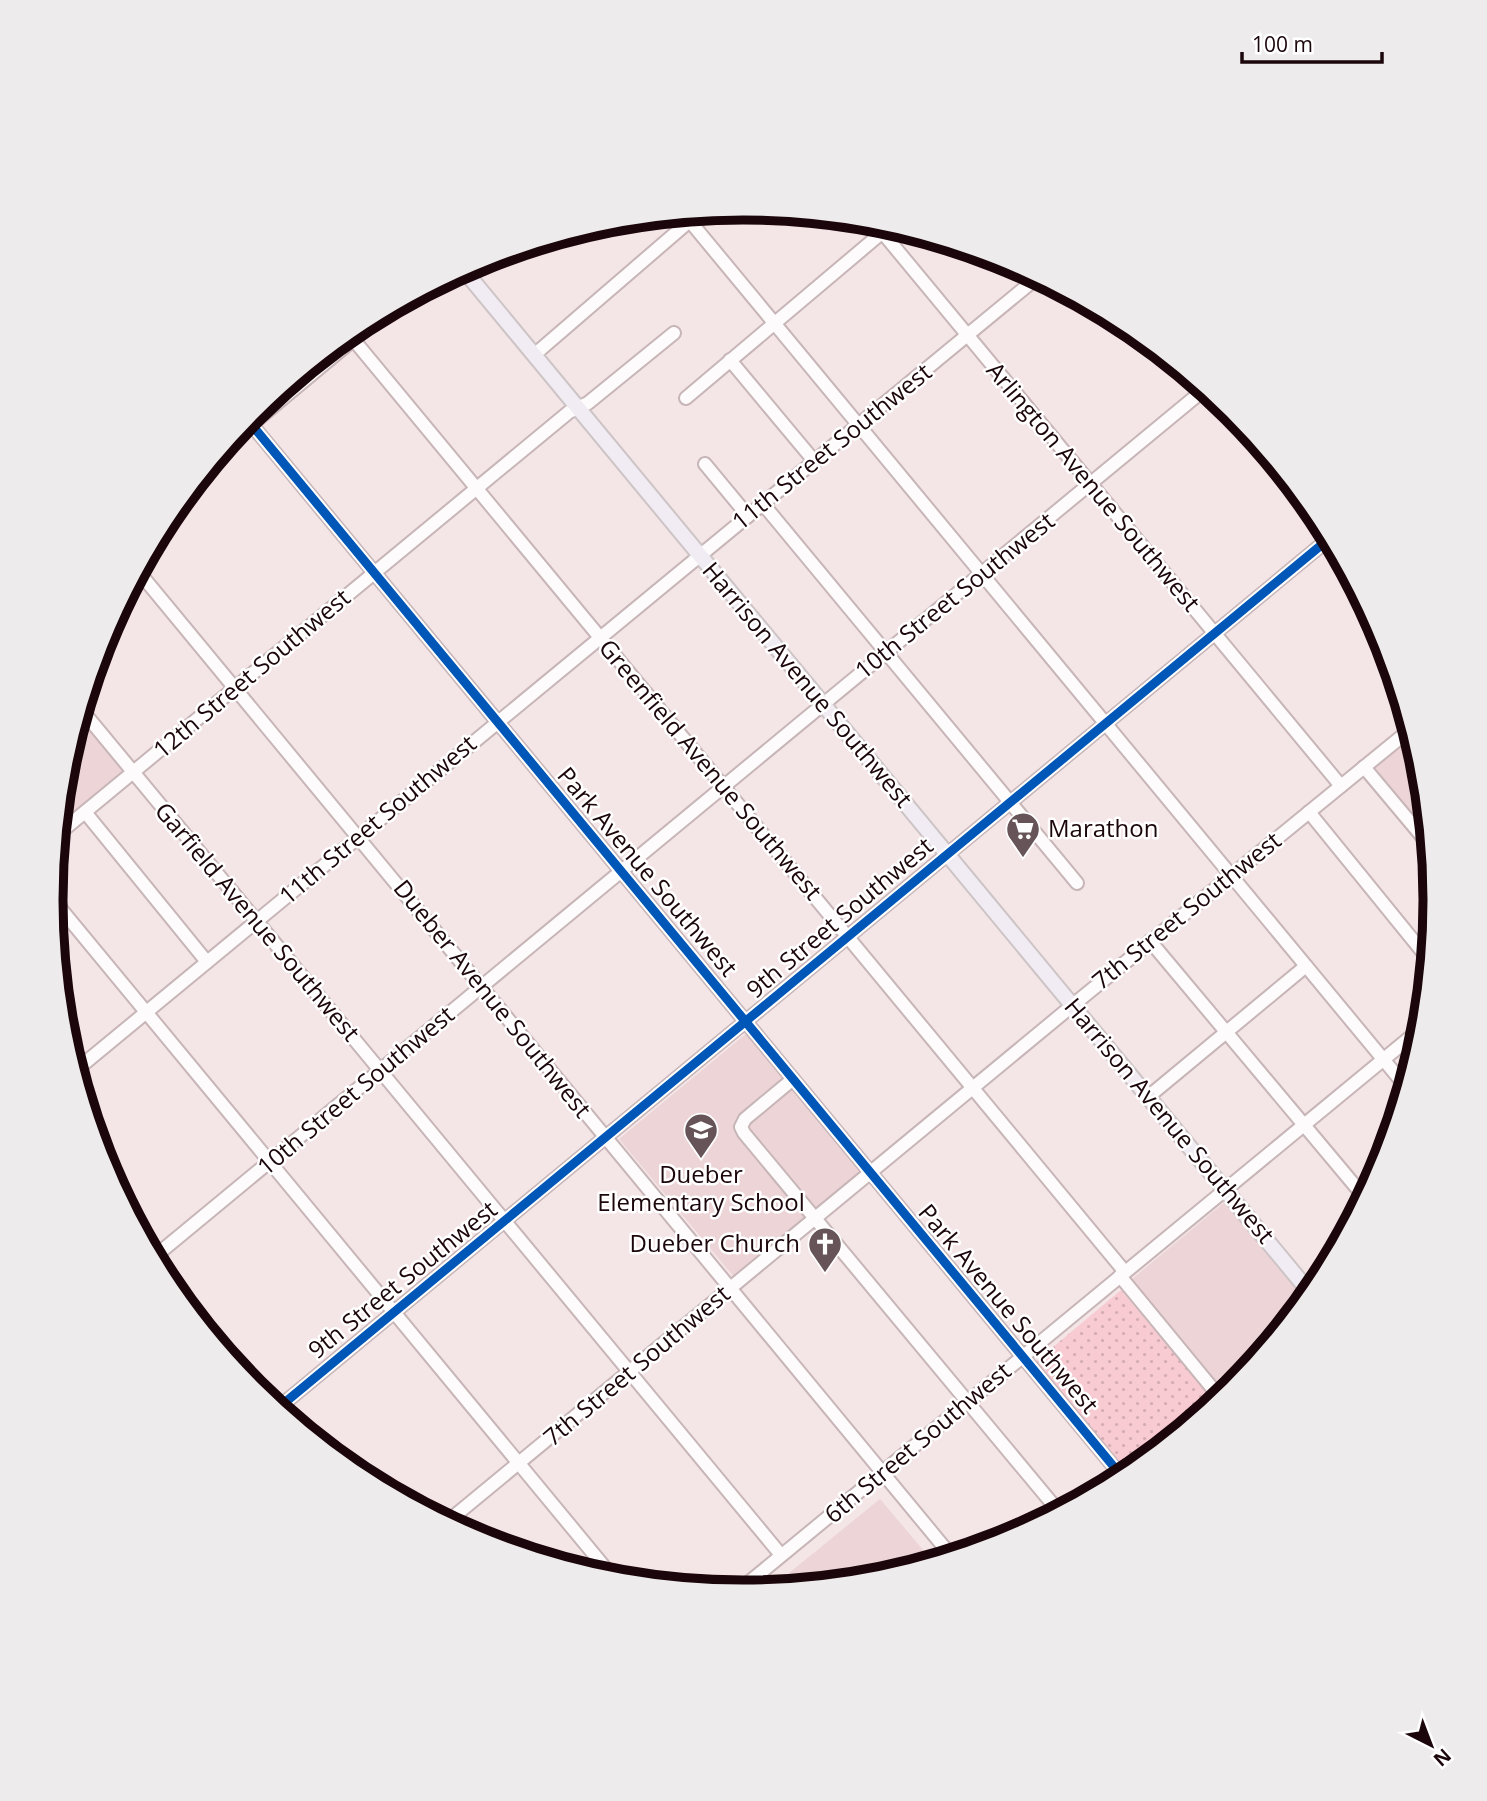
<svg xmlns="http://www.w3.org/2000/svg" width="1487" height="1801" viewBox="0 0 1487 1801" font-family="'Open Sans',sans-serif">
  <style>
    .built { fill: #ecd4d7 }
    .grass { fill: url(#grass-dots) }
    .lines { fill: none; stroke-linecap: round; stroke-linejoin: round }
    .minor-casing { stroke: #c7b5b7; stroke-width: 16 }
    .major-casing { stroke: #cdc4c5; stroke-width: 18 }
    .minor { stroke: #fdfbfb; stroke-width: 12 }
    .major { stroke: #f1ecf3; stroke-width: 14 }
    .cycleway-casing { stroke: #fff; stroke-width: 13 }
    .cycleway { stroke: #0057b8; stroke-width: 9 }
    .labels { text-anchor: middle; stroke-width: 5; stroke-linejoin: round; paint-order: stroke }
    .street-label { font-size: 24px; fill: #1b060b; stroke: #fff }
    .poi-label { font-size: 24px; fill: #1b060b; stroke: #fff; text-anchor: start }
    .rim { fill: none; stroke: #1b060b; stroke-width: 9 }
  </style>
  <defs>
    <pattern id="grass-dots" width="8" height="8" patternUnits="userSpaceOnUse" patternTransform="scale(1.75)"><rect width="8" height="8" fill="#f8cbd2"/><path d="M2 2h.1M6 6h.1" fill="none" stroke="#d4adb3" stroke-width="1.8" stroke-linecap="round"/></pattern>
  </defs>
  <rect width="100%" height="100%" fill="#f4e5e7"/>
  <g class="built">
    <path d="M 79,716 L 127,771 L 58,829 L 64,765 Z"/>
    <path d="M 1414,735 L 1423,766 L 1430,834 L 1374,768 Z"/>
    <path d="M 747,1033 L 862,1172 L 734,1277 L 619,1139 Z"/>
    <path d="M 1226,1201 L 1305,1297 L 1261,1333 L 1248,1353 L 1216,1381 L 1132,1279 Z"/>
    <path d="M 880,1499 L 934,1563 L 878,1580 L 767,1591 Z"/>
  </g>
  <path class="grass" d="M 1121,1290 L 1216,1404 L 1129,1476 L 1034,1363 Z"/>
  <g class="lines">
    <g class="minor-casing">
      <g id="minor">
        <path d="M 684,214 L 1407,1088"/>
        <path d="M 873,221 L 1341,786"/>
        <path d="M 348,333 L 1125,1272"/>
        <path d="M 534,355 L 700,212"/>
        <path d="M 730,360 L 815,462"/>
        <path d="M 686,398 L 891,225"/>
        <path d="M 247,419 L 1124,1479"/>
        <path d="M 222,449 L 396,304"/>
        <path d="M 705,464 L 748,516"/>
        <path d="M 763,504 L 1077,883"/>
        <path d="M 138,571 L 953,1558"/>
        <path d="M 81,709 L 781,1555"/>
        <path d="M 1364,767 L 1431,847"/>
        <path d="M 85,812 L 207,962"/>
        <path d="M 1309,812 L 1430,961"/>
        <path d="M 57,835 L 569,412 L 588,403 L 674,333"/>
        <path d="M 51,897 L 616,1581"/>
        <path d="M 1150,941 L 1366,1199"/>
        <path d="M 75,1071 L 1039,276"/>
        <path d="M 793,1079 L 745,1119 L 741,1127 L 744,1133 L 1060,1513"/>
        <path d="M 1148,1097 L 1306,966"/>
        <path d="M 152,1257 L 275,1408"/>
        <path d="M 153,1258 L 1206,388"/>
        <path d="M 1120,1276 L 1222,1400"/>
        <path d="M 277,1409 L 1331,537"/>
        <path d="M 446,1523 L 1073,1005 L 1412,728"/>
        <path d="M 736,1593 L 1424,1026"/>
      </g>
    </g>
    <g class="major-casing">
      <path id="major" d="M 463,269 L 1312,1295"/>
    </g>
    <use href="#minor" class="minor"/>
    <use href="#major" class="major"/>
    <g class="cycleway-casing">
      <g id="cycleway">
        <path d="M 247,419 L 1124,1479"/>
        <path d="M 277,1409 L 1331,537"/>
      </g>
    </g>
    <use href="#cycleway" class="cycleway"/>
  </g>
  <defs>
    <g id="supermarket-pin" transform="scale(1.75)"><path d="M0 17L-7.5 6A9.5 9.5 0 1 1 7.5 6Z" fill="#675458" stroke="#fff"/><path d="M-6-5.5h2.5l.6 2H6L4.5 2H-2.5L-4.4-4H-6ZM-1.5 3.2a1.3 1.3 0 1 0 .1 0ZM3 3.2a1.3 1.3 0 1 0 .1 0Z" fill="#fff"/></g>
    <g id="school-pin" transform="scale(1.75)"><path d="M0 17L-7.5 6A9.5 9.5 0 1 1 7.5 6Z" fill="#675458" stroke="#fff"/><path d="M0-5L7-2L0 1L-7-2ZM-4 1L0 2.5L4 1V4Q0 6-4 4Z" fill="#fff"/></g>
    <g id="church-pin" transform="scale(1.75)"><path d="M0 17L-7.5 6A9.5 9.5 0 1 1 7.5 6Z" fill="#675458" stroke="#fff"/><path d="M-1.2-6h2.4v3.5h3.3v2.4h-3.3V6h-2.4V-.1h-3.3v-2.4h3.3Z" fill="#fff"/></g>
  </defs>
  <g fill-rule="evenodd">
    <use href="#supermarket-pin" x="1023" y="829"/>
    <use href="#school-pin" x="701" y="1130"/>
    <use href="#church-pin" x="825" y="1244"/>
  </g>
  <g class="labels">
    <g class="street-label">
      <text transform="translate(832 447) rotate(-39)" y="8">11th Street Southwest</text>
      <text transform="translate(1093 487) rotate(50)" y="8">Arlington Avenue Southwest</text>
      <text transform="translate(955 596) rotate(-39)" y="8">10th Street Southwest</text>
      <text transform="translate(252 674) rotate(-40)" y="8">12th Street Southwest</text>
      <text transform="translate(807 685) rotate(50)" y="8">Harrison Avenue Southwest</text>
      <text transform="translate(710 770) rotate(50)" y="8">Greenfield Avenue Southwest</text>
      <text transform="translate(378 820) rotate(-40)" y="8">11th Street Southwest</text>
      <text transform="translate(647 872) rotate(50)" y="8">Park Avenue Southwest</text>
      <text transform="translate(1187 911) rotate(-39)" y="8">7th Street Southwest</text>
      <text transform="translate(840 918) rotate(-40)" y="8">9th Street Southwest</text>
      <text transform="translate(257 922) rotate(50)" y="8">Garfield Avenue Southwest</text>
      <text transform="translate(492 999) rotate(51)" y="8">Dueber Avenue Southwest</text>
      <text transform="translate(356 1091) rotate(-40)" y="8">10th Street Southwest</text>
      <text transform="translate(1169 1121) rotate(50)" y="8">Harrison Avenue Southwest</text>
      <text transform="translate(403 1280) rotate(-39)" y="8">9th Street Southwest</text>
      <text transform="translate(1008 1309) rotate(50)" y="8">Park Avenue Southwest</text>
      <text transform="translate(637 1366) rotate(-40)" y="8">7th Street Southwest</text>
      <text transform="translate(918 1443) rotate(-40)" y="8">6th Street Southwest</text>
    </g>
    <g class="poi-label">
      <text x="1048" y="837">Marathon</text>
      <text x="701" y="1183" text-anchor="middle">Dueber<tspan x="701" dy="28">Elementary School</tspan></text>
      <text x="800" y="1252" text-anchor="end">Dueber Church</text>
    </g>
  </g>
  <path d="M0 0H1487V1801H0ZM63 900a680 680 0 1 1 1360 0a680 680 0 1 1-1360 0Z" fill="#edebeb" fill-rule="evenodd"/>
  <path class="rim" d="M63 900a680 680 0 1 1 1360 0a680 680 0 1 1-1360 0Z"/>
  <g transform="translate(1431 1745) rotate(138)" stroke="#ffffff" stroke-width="5" paint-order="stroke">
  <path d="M0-5L12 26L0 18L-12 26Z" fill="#1b060b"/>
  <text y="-10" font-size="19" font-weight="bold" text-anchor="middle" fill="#1b060b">N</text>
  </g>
  <path d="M1242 52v10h140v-10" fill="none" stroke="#1b060b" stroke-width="3.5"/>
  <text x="1252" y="52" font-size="21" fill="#1b060b" stroke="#ffffff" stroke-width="5" paint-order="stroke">100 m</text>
</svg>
